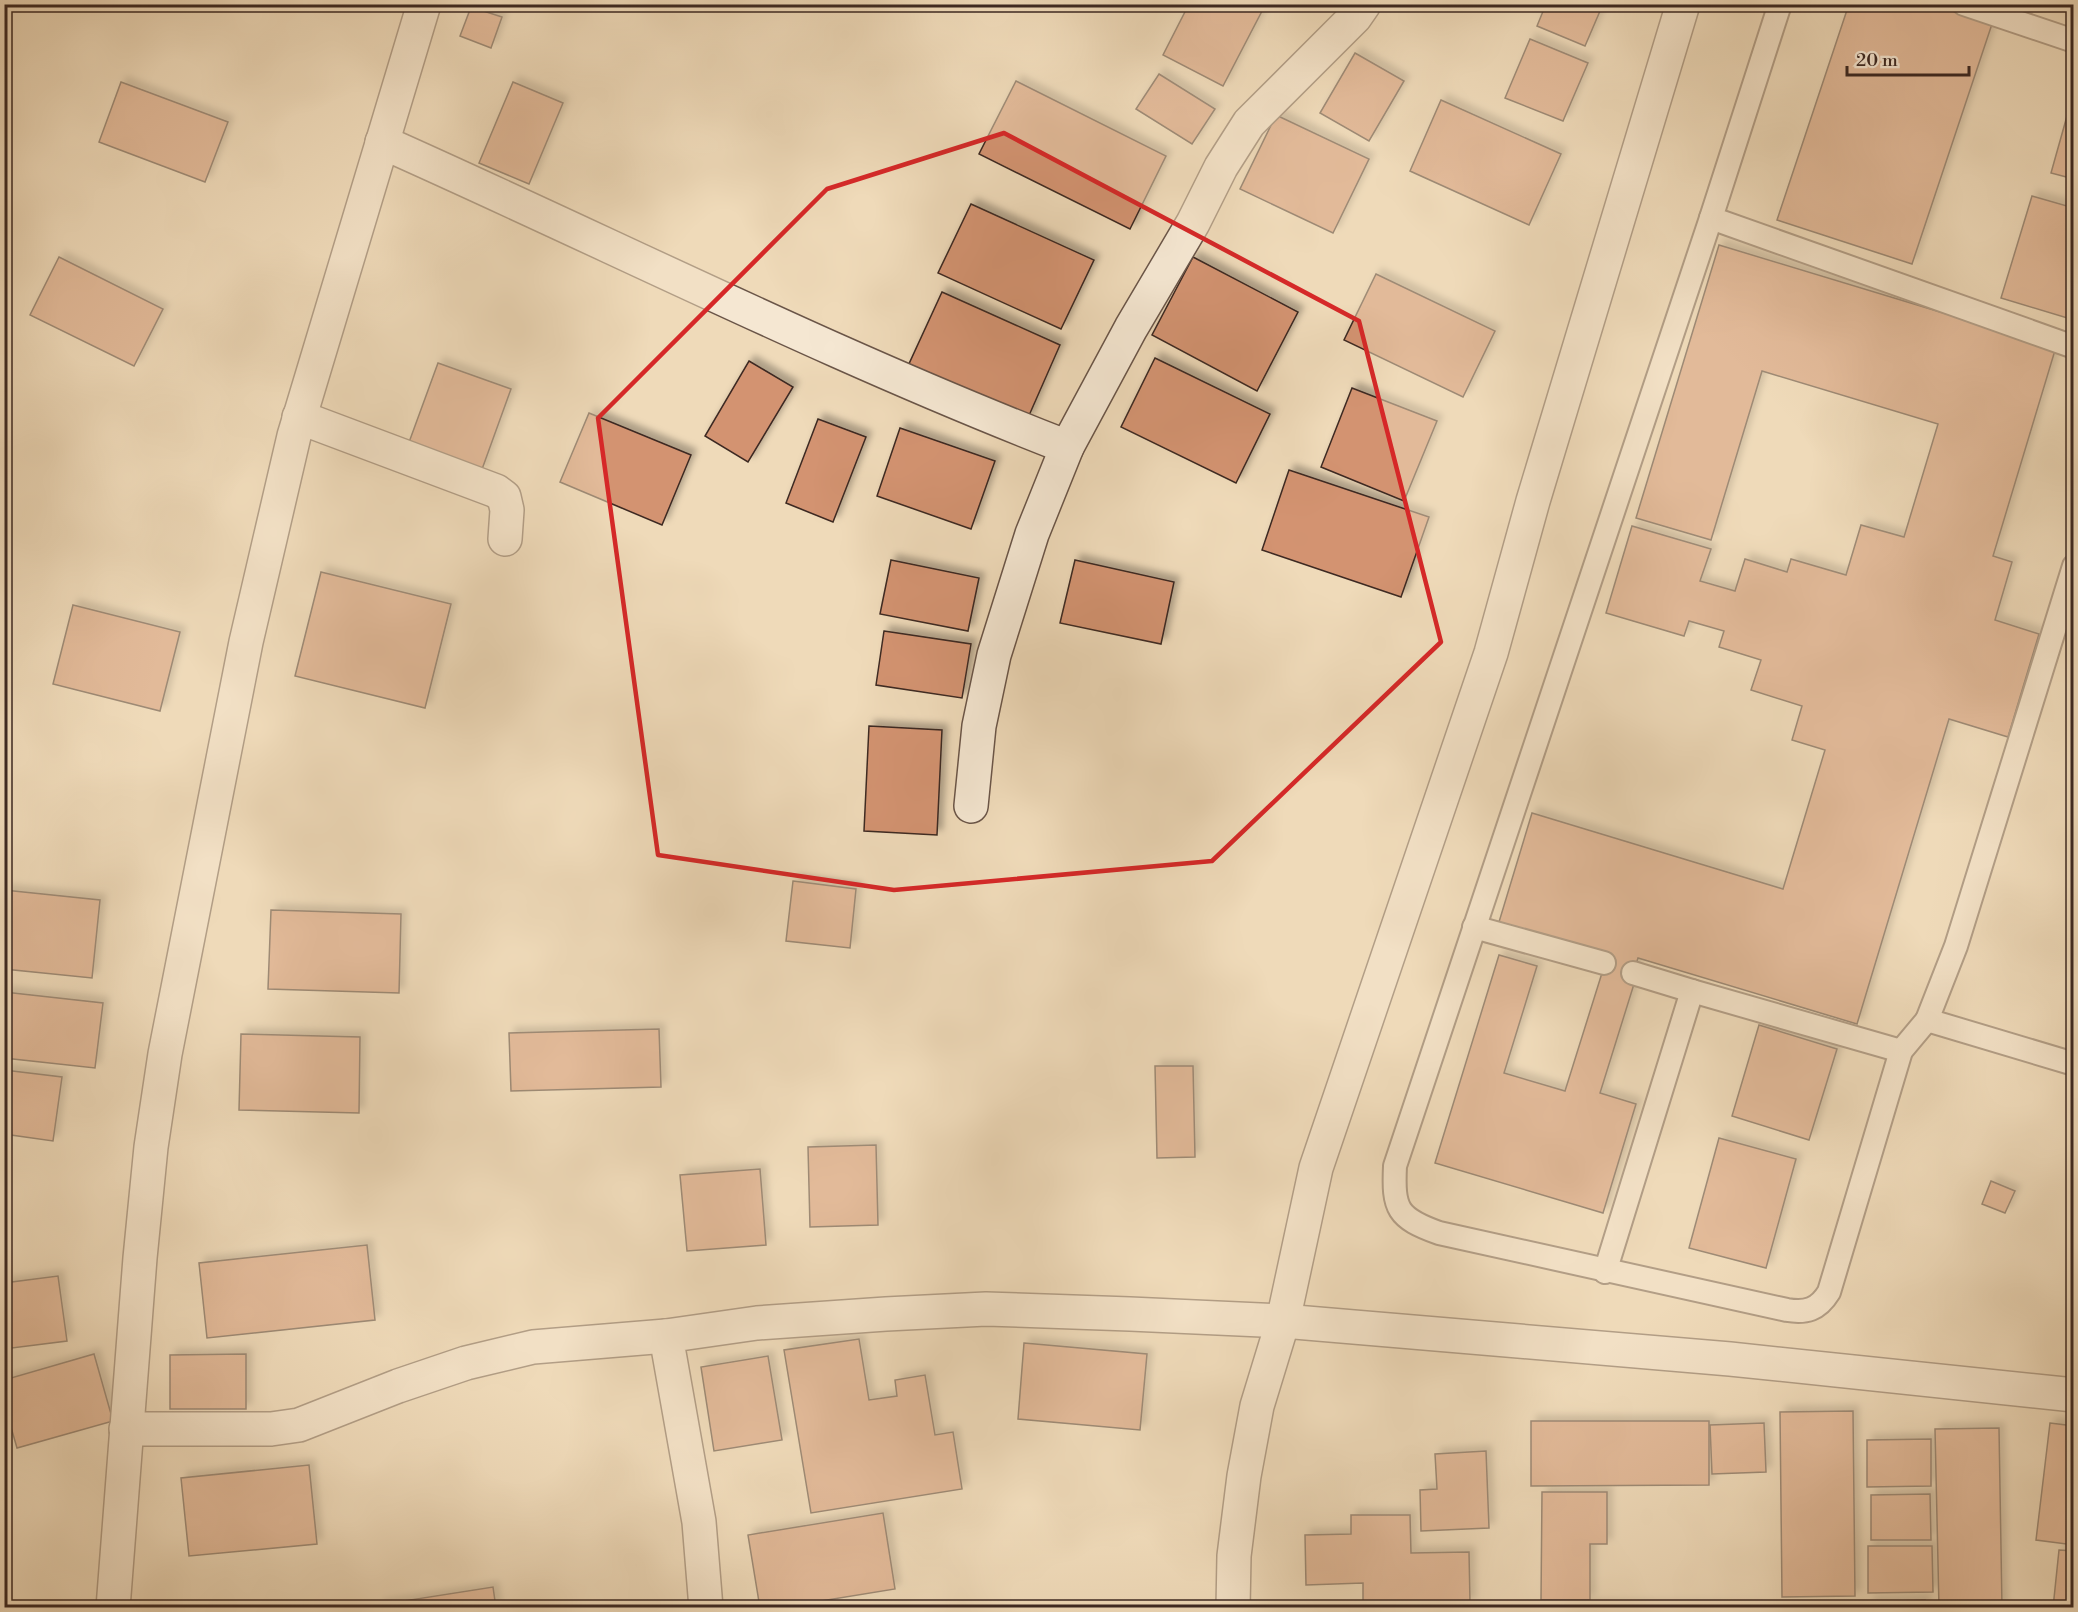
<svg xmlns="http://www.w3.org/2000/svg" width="2078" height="1612" viewBox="0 0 2078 1612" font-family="'Libre Bodoni',serif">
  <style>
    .building { fill: #d39371; stroke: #3d2922; stroke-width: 1.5; filter: url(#shadow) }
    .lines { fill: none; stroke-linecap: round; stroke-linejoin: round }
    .service-casing { stroke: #6a5548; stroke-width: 26 }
    .minor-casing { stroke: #6a5548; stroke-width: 36 }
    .service { stroke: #f5e7d2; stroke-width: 22 }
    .minor { stroke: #f5e7d2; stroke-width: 33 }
    .marked { fill: none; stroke: #d62828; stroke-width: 4.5; stroke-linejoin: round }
  </style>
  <defs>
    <filter id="shadow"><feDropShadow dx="5.5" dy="-5.5" stdDeviation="3" flood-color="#0004"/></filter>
  </defs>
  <rect width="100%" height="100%" fill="#efdab9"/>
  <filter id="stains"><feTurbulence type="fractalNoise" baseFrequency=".00333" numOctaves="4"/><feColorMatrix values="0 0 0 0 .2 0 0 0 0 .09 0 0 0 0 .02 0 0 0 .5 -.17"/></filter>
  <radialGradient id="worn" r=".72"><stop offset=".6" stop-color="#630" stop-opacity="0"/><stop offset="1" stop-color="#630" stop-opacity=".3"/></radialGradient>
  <g class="building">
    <path d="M 1189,4 L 1250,4 L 1262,11 L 1223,86 L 1163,55 Z"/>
    <path d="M 1546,4 L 1603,4 L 1585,46 L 1537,26 Z"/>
    <path d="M 1849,4 L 1931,4 L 1992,24 L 1912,264 L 1777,220 Z"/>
    <path d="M 471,7 L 502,17 L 491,48 L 460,36 Z"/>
    <path d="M 1530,39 L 1588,63 L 1563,121 L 1505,98 Z"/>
    <path d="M 1355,53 L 1404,81 L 1369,141 L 1320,113 Z"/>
    <path d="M 1159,74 L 1215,109 L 1192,144 L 1136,109 Z"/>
    <path d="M 1016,81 L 1166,156 L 1130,229 L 979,154 Z"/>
    <path d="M 121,82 L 228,122 L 205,182 L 99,142 Z"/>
    <path d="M 513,82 L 563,103 L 529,184 L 479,163 Z"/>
    <path d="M 2074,91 L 2074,179 L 2051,173 Z"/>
    <path d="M 1441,100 L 1561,154 L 1529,225 L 1410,171 Z"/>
    <path d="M 1276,115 L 1369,159 L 1333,233 L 1240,189 Z"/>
    <path d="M 2032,196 L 2074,208 L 2074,320 L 2001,298 Z"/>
    <path d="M 971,204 L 1094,260 L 1061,329 L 938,273 Z"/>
    <path d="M 1719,245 L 2056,347 L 1993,556 L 2012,562 L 1995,620 L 2039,634 L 2008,737 L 1949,719 L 1857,1024 L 1638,958 L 1630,983 L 1634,984 L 1600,1093 L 1636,1104 L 1603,1213 L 1435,1163 L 1499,955 L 1537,966 L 1504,1073 L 1565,1091 L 1602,973 L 1607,954 L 1499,922 L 1532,813 L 1783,889 L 1825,750 L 1792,740 L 1802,706 L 1751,690 L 1761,660 L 1719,647 L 1724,631 L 1689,621 L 1684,636 L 1606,613 L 1632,526 L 1711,549 L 1700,581 L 1735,591 L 1745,559 L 1787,572 L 1791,559 L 1846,575 L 1861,525 L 1904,537 L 1938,424 L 1762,371 L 1711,540 L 1636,518 Z"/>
    <path d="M 59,257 L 163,309 L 134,366 L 30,315 Z"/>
    <path d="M 1193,257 L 1298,312 L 1257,391 L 1152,335 Z"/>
    <path d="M 1376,274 L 1495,331 L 1463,397 L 1344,340 Z"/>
    <path d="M 942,292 L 1060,345 L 1027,420 L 908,366 Z"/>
    <path d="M 1155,358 L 1270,414 L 1236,483 L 1121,427 Z"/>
    <path d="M 749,361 L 793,387 L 748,462 L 705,436 Z"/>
    <path d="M 438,363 L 511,389 L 481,472 L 408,445 Z"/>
    <path d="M 1352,388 L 1437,421 L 1404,501 L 1321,467 Z"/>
    <path d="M 589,413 L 691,455 L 662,525 L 560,482 Z"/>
    <path d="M 818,419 L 866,437 L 833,522 L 786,503 Z"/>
    <path d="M 900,428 L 995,461 L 971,529 L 877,496 Z"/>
    <path d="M 1289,470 L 1429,517 L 1401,597 L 1262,550 Z"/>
    <path d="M 891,560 L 979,578 L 968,631 L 880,614 Z"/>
    <path d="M 1075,560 L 1174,582 L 1161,644 L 1060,623 Z"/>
    <path d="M 321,572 L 451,604 L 425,708 L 295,676 Z"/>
    <path d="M 73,605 L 180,632 L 160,711 L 53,684 Z"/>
    <path d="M 884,631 L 971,644 L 962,698 L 876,685 Z"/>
    <path d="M 869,726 L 942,730 L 937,835 L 864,831 Z"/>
    <path d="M 793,881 L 856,889 L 850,948 L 786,941 Z"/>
    <path d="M 4,890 L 100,900 L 92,978 L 4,969 Z"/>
    <path d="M 271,910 L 401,914 L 399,993 L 268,989 Z"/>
    <path d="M 4,992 L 103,1003 L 95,1068 L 4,1058 Z"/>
    <path d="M 1759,1025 L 1837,1049 L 1809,1140 L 1732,1116 Z"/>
    <path d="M 659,1029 L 661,1087 L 511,1091 L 509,1033 Z"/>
    <path d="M 241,1034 L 360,1037 L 359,1113 L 239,1110 Z"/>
    <path d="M 1155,1066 L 1193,1066 L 1195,1157 L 1157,1158 Z"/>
    <path d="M 4,1070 L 62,1077 L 53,1141 L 4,1134 Z"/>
    <path d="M 1719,1138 L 1796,1159 L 1766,1268 L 1689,1248 Z"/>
    <path d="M 876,1145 L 878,1225 L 810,1227 L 808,1147 Z"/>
    <path d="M 760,1169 L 766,1245 L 687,1251 L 680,1175 Z"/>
    <path d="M 1991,1181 L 2015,1191 L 2005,1213 L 1982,1204 Z"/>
    <path d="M 367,1245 L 375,1320 L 207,1338 L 199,1263 Z"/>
    <path d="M 58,1276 L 67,1341 L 4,1349 L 4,1283 Z"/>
    <path d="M 859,1339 L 869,1400 L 897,1396 L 895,1380 L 925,1375 L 935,1435 L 953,1432 L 962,1489 L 811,1513 L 784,1350 Z"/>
    <path d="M 1024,1343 L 1147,1354 L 1140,1430 L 1018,1419 Z"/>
    <path d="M 94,1354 L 113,1421 L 17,1448 L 4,1403 L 4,1380 Z"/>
    <path d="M 246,1354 L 246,1409 L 170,1409 L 170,1355 Z"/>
    <path d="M 768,1356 L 782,1440 L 714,1451 L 701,1367 Z"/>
    <path d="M 1853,1411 L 1855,1596 L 1782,1597 L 1780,1412 Z"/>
    <path d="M 1531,1421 L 1709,1421 L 1709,1485 L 1531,1486 Z"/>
    <path d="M 1764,1423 L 1766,1472 L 1712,1474 L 1710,1425 Z"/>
    <path d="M 2050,1423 L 2074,1426 L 2074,1545 L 2036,1540 Z"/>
    <path d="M 1999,1428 L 2002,1608 L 1939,1608 L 1935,1429 Z"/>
    <path d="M 1931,1439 L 1931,1486 L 1867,1487 L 1867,1440 Z"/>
    <path d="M 1486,1451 L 1489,1528 L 1421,1531 L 1420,1490 L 1437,1489 L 1435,1454 Z"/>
    <path d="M 309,1465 L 317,1544 L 189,1556 L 181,1478 Z"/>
    <path d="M 1542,1492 L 1607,1492 L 1607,1544 L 1590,1544 L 1590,1600 L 1541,1600 Z"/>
    <path d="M 1930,1494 L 1931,1540 L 1871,1540 L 1871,1495 Z"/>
    <path d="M 883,1513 L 895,1589 L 778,1608 L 760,1608 L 748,1535 Z"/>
    <path d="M 1351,1515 L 1410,1515 L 1411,1553 L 1469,1552 L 1470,1603 L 1363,1604 L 1363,1583 L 1306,1585 L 1305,1535 L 1351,1534 Z"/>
    <path d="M 1868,1546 L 1932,1546 L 1933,1592 L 1868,1593 Z"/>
    <path d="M 2059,1550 L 2074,1551 L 2074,1608 L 2053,1608 Z"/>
    <path d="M 493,1587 L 496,1608 L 379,1608 L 378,1605 Z"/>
    <path d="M 1925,1600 L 1925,1608 L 1869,1608 L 1869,1602 Z"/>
    <path d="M 1561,1605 L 1757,1607 L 1561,1608 Z"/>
  </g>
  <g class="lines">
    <g class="service-casing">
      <g id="service">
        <path d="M 1780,4 L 1711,218 L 2074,347"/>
        <path d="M 1964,4 L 2074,41"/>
        <path d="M 1711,218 L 1395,1166 C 1393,1209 1397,1218 1439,1233 L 1787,1310 C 1806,1313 1818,1310 1829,1292 L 1901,1051 L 1927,1020"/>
        <path d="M 2074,566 L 1956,946 L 1927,1020 L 2074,1064"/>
        <path d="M 1474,927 L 1604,963"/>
        <path d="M 1633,973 L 1692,991"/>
        <path d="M 1605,1272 L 1692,991 L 1901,1051"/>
      </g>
    </g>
    <g class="minor-casing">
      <g id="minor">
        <path d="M 382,142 C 611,244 834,357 1067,447"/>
        <path d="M 299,417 L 496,491 L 504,497 L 507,510 L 505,539"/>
        <path d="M 971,806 L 979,726 L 994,655 L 1032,534 L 1067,447 L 1131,328 L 1193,223 L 1221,167 L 1249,123 L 1355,17 L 1364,4"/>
        <path d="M 126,1429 L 271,1429 L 299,1425 L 398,1386 L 466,1363 L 533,1347 L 666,1336"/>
        <path d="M 113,1608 L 140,1258 L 151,1147 L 165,1054 L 246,642 L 294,436 L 424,4"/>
        <path d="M 706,1608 L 699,1522 L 666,1336 L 757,1323 L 886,1314 L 986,1309 L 1130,1314 L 1283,1321 L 1730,1359 L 2074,1395"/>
        <path d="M 1233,1608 L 1234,1556 L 1244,1476 L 1257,1406 L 1283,1321 L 1316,1168 L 1491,653 L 1533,501 L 1683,4"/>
      </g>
    </g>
    <use href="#service" class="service"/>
    <use href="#minor" class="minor"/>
  </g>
  <path d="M0 0H2078V1612H0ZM 1004,133 L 1359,321 L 1441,642 L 1212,861 L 894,890 L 658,855 L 598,418 L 827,189 Z" fill="#efdab9" fill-opacity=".55" fill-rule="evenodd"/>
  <path class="marked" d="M 1004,133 L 1359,321 L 1441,642 L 1212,861 L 894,890 L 658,855 L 598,418 L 827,189 Z"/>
  <rect width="2078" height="1612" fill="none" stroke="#efdab9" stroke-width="24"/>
  <rect x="6" y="6" width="2066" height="1600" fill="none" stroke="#3d2922" stroke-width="3"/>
  <rect x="12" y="12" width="2054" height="1588" fill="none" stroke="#3d2922" stroke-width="1.5"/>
  <path d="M1847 66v9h122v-9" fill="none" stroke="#3d2922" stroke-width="3"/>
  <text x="1856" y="66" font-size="18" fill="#3d2922" stroke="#f5e7d2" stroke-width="4.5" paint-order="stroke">20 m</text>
  <rect width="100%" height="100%" filter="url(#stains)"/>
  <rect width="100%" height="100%" fill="url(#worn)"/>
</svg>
